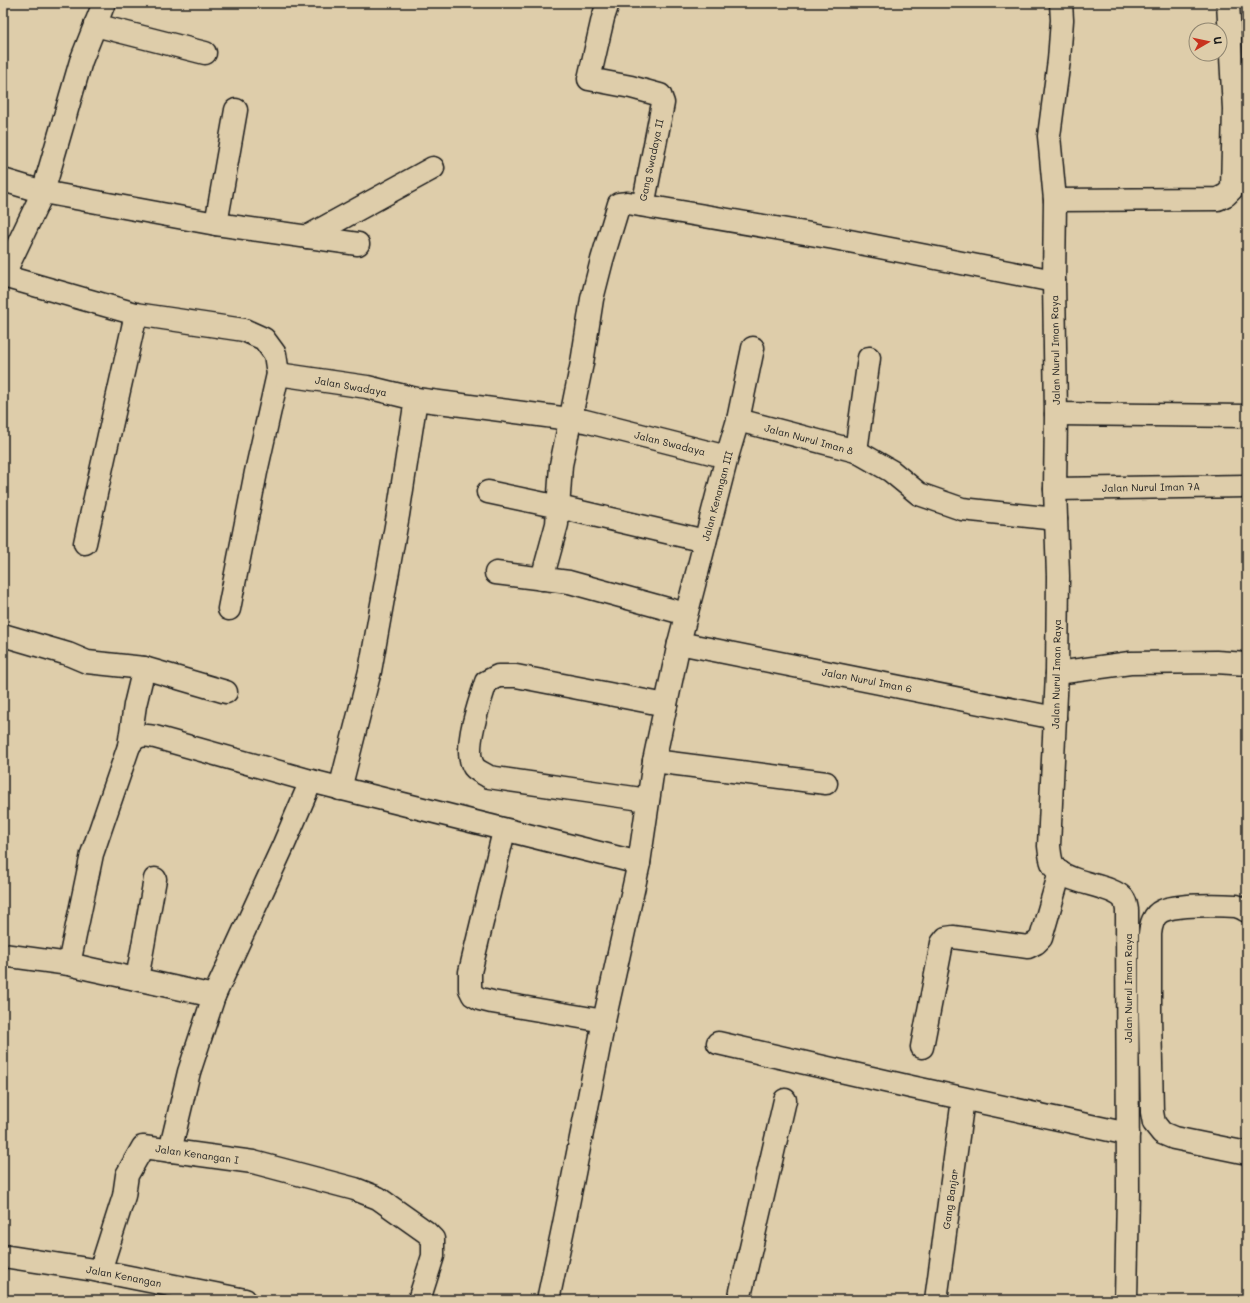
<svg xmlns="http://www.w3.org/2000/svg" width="1250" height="1303" viewBox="0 0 1250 1303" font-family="Mali,sans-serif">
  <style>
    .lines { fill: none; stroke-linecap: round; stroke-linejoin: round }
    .minor-casing { stroke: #1c1c1c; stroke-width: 25 }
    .minor { stroke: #decdaa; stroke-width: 22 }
    .labels { text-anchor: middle; stroke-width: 4; stroke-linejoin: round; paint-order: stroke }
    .street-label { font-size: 10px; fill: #1c1c1c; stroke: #decdaa }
  </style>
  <rect width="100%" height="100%" fill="#decdaa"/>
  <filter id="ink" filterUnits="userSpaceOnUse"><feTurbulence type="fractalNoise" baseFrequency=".025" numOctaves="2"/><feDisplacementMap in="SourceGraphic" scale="8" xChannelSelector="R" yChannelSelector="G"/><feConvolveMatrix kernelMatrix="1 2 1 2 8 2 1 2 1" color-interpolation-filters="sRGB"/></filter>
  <g filter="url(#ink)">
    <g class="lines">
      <g class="minor-casing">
        <g id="minor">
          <path d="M 608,3 L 603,18 L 589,79 L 631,87 L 660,95 L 663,103 L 645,196 L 642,205"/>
          <path d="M 1061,3 L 1062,20 L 1059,60 L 1049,136 L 1055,200 L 1054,281 L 1056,414 L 1055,489 L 1058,576 L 1057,673 L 1049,846 C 1050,853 1050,861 1054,867 C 1067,884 1110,884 1123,898 C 1126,902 1126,905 1127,910 L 1128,1192 L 1126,1300"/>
          <path d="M 95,25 L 205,53"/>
          <path d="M 3,180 L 43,192 L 216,224 L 358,244"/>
          <path d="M 1055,200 L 1218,199 L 1226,195 L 1232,189 L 1234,109 L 1228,3"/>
          <path d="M 216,224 L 236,110"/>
          <path d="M 307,237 L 433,168"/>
          <path d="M 3,276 L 136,314 L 244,330 L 264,339 L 275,354 L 278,374 L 256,472 L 229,609"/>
          <path d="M 3,276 L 43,192 L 81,61 L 104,3"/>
          <path d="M 278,374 L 367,387 L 416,399 L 585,421 L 727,457"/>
          <path d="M 1056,414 L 1247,416"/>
          <path d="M 738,420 L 856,451 L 891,471 L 919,494 L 962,509 L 1056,519"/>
          <path d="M 856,451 L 869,358"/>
          <path d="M 1055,489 L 1247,486"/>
          <path d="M 488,492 L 559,507 L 705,541"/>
          <path d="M 85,543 L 136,314"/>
          <path d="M 496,573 L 569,582 L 686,614"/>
          <path d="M 542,579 L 557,524 L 561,465 L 582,363 L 592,299 L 602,260 L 619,204 L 628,203 L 834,238 L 1054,281"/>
          <path d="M 3,635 L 68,654 L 87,662 L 144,668 L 226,692"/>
          <path d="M 679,643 L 1055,718"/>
          <path d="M 1057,673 L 1130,663 L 1216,662 L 1247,664"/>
          <path d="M 129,746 L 135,705 L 144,668"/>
          <path d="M 654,761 L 826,783"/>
          <path d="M 340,789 L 370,671 L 398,515 L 416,399"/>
          <path d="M 648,800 L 489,777 C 485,774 477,771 474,767 C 462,749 480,702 486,682 L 498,676 L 516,676 L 666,705"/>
          <path d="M 504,831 L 470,972 L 470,989 L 473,995 L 480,999 L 492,1002 L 604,1021"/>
          <path d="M 1247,911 C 1244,909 1240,907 1236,906 C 1220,905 1176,904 1162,911 C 1153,915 1151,925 1150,934 L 1150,1015 L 1152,1112 L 1154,1123 L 1162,1133 L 1174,1138 L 1247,1153"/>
          <path d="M 3,955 L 69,964 L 90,969 L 214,996 L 284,844 L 311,781"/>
          <path d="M 69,964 L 92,854 L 129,746 C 136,735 142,734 155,737 L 311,781 L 639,863"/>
          <path d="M 137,979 L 155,879"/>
          <path d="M 718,1043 L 911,1087 L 1128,1134"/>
          <path d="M 922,1047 L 942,943 L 946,938 L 953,937 L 1028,947 L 1036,943 L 1041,938 L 1060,872"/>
          <path d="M 170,1151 L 189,1072 L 214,996"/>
          <path d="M 3,1256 L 94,1270 L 245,1300"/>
          <path d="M 100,1271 L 124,1196 L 127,1175 L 143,1147 L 253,1162 L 355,1189 L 378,1198 L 426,1232 L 433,1239 L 433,1256 L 419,1300"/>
          <path d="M 548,1300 L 564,1224 L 604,1021 L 639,863 L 654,761 L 679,643 L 727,457 L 738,420 L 753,348"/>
          <path d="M 739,1300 L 785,1100"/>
          <path d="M 936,1300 L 963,1099"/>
        </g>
      </g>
      <use href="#minor" class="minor"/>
    </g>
  </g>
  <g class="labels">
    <g class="street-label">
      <text transform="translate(651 160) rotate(-78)" y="4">Gang Swadaya II</text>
      <text transform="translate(1055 350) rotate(-91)" y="4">Jalan Nurul Iman Raya</text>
      <text transform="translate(351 386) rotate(10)" y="4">Jalan Swadaya</text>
      <text transform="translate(809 439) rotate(15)" y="4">Jalan Nurul Iman 8</text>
      <text transform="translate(670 443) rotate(14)" y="4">Jalan Swadaya</text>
      <text transform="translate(1151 487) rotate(-1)" y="4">Jalan Nurul Iman 7A</text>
      <text transform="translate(717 496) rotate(-75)" y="4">Jalan Kenangan III</text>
      <text transform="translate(1056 674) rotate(-89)" y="4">Jalan Nurul Iman Raya</text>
      <text transform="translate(867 680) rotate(11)" y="4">Jalan Nurul Iman 6</text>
      <text transform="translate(1128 988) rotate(-90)" y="4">Jalan Nurul Iman Raya</text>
      <text transform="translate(197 1154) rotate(8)" y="4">Jalan Kenangan I</text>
      <text transform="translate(950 1199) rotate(-82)" y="4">Gang Banjar</text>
      <text transform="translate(124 1276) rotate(11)" y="4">Jalan Kenangan</text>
    </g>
  </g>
  <rect width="1250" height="1303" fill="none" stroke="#decdaa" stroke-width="16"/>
  <rect x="8" y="8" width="1234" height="1287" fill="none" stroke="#1c1c1c" stroke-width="1.5" filter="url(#ink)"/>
  <g transform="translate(1208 42) rotate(81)"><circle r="19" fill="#decdaa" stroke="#908671"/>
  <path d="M0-3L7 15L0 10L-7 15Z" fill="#c8321e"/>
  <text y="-6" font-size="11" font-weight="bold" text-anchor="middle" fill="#1c1c1c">U</text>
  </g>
</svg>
